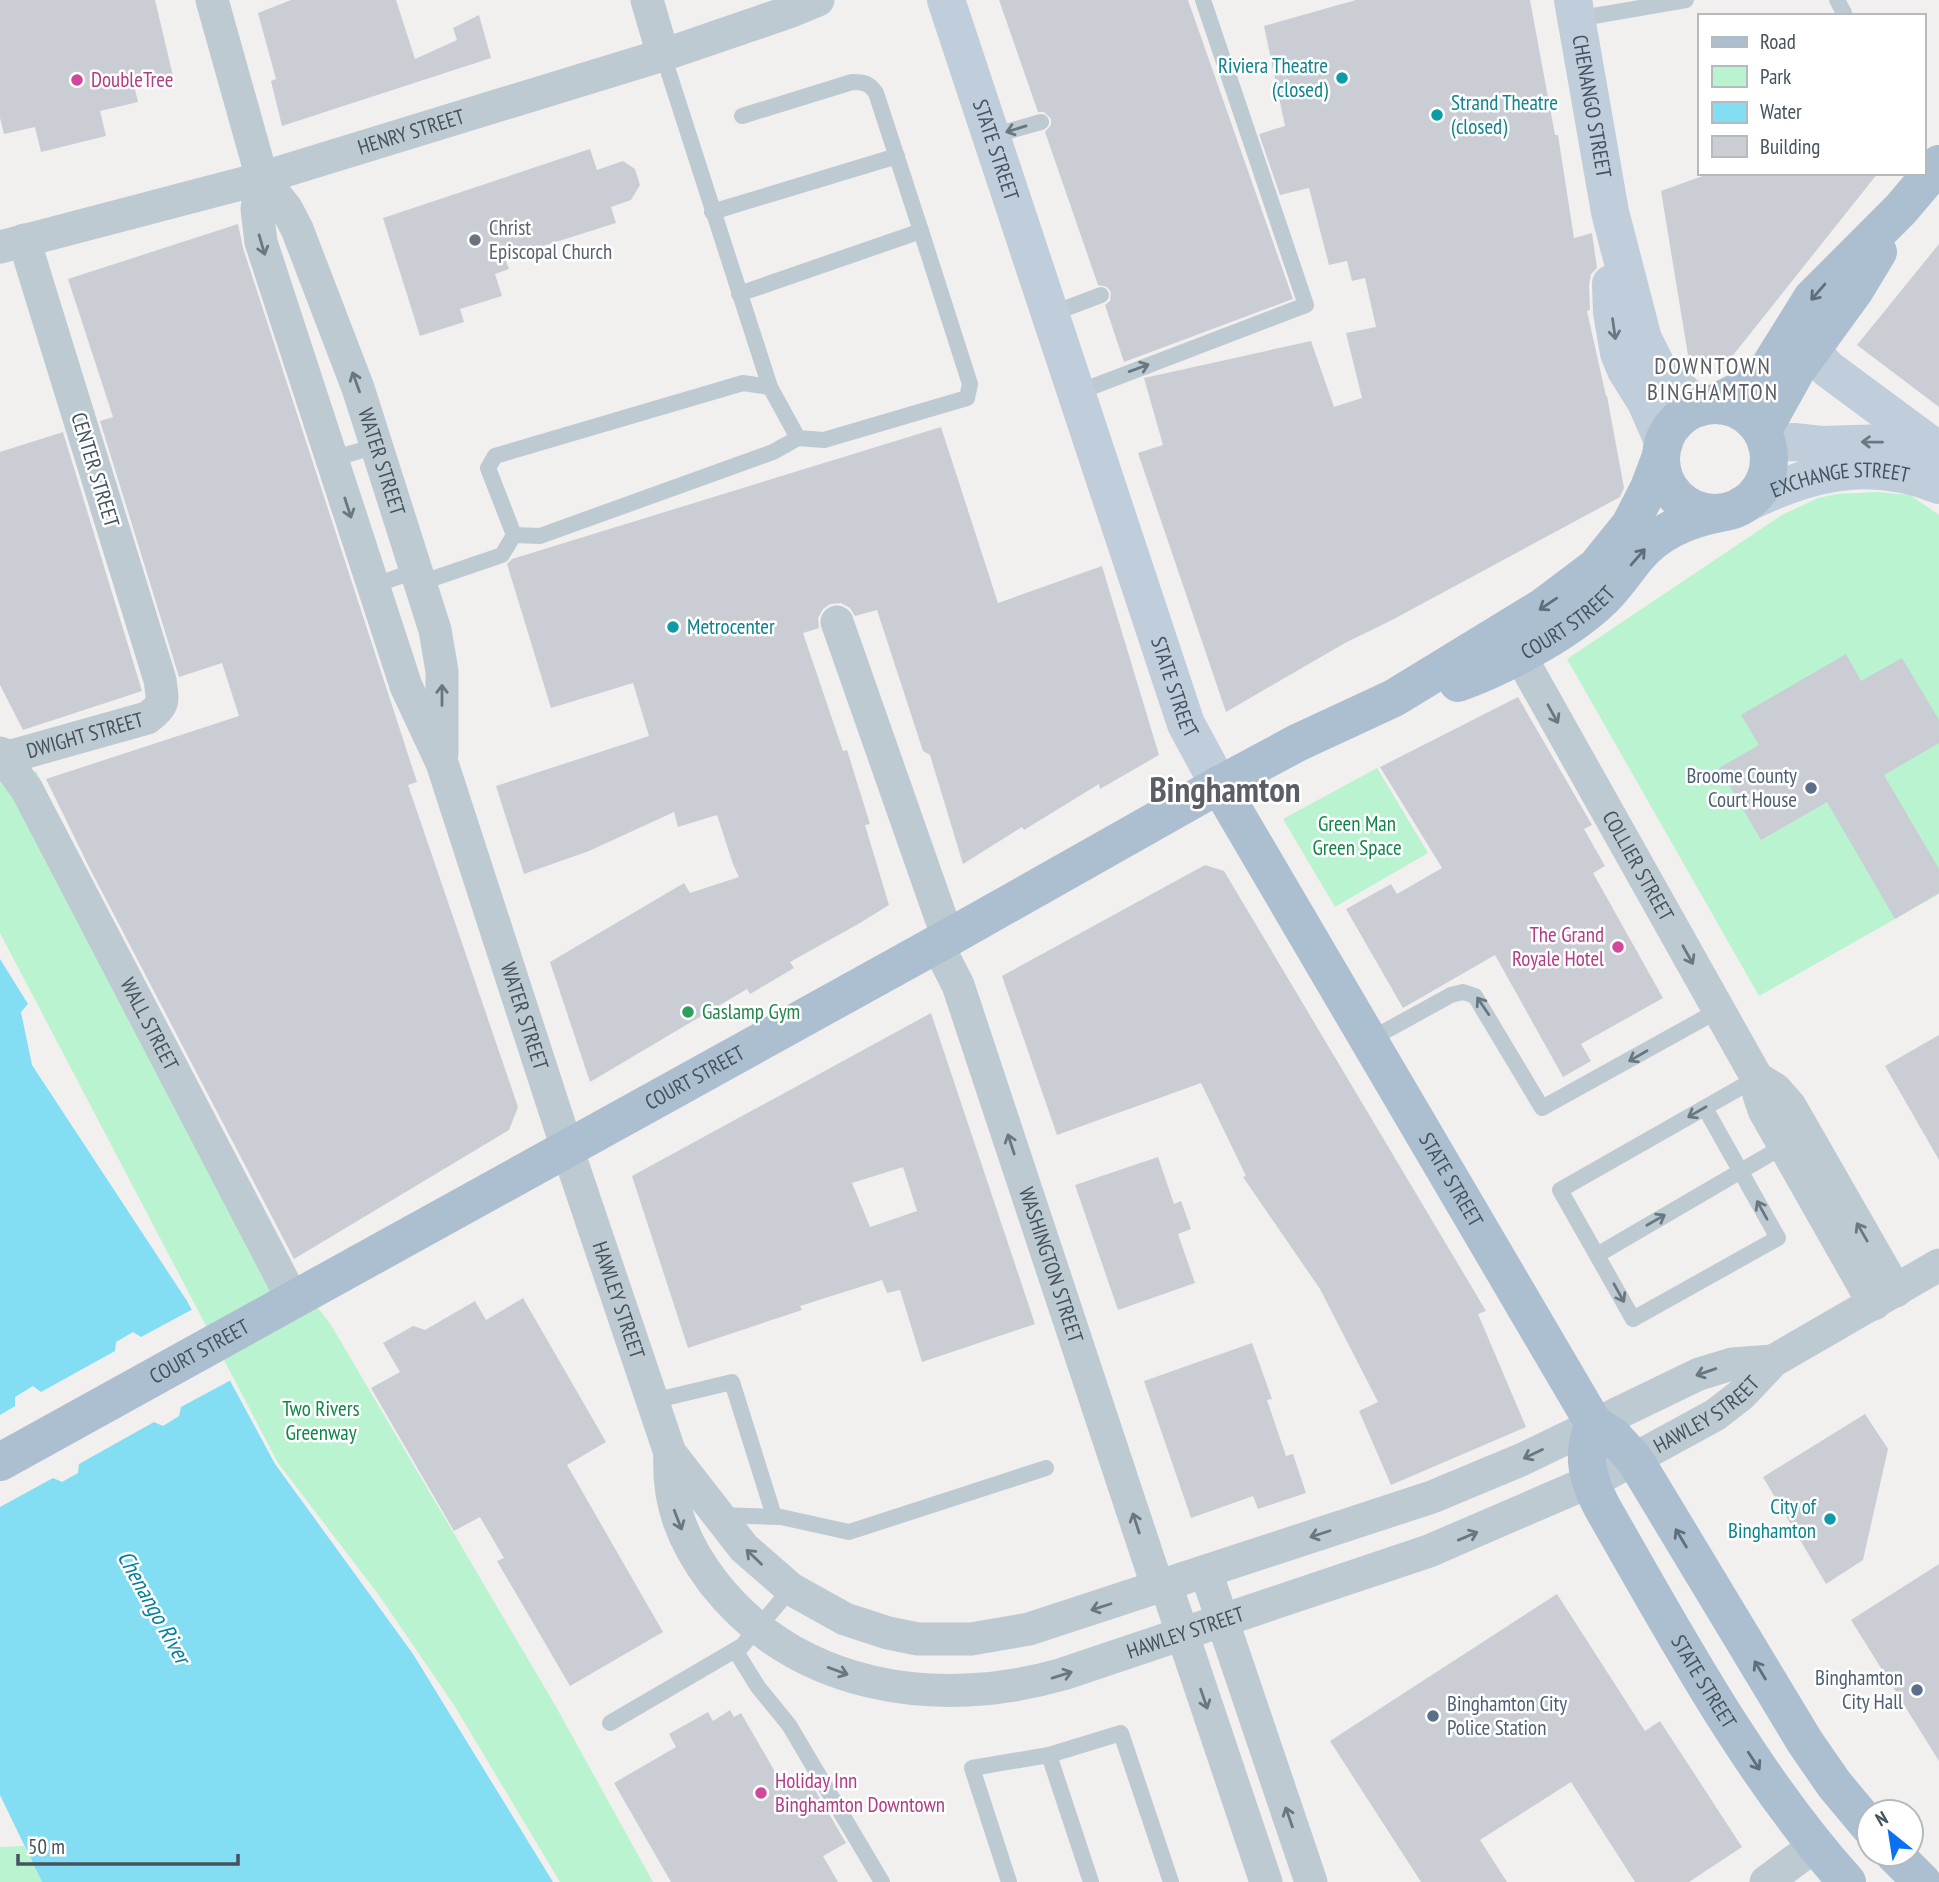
<svg xmlns="http://www.w3.org/2000/svg" width="1939" height="1882" viewBox="0 0 1939 1882" font-family="'PT Sans Narrow',sans-serif">
  <style>
    .green { fill: #baf3cf }
    .water { fill: #83ddf3 }
    .pier { fill: #f2efef }
    .building { fill: #caced4; fill-rule: evenodd }
    .lines { fill: none; stroke-linecap: round; stroke-linejoin: round }
    .lane { stroke: #becad2; stroke-width: 16 }
    .street { stroke: #becad2; stroke-width: 33 }
    .secondary { stroke: #c0cdda; stroke-width: 38 }
    .primary { stroke: #acbfd0; stroke-width: 38 }
    .oneway { stroke: #697781 }
    .oneway2 { stroke: #5f6e7a }
    .oneway3 { stroke: #6a7883 }
    .culture-dot { fill: #0f9aa8; stroke: #fff; stroke-width: 2.5 }
    .hotel-dot { fill: #d1479c; stroke: #fff; stroke-width: 2.5 }
    .worship-dot { fill: #6b7280; stroke: #fff; stroke-width: 2.5 }
    .service-dot { fill: #5c6f8a; stroke: #fff; stroke-width: 2.5 }
    .leisure-dot { fill: #2e9e5b; stroke: #fff; stroke-width: 2.5 }
    .labels { text-anchor: middle; stroke-width: 5; stroke-linejoin: round; paint-order: stroke }
    .culture-label { font-size: 21px; fill: #0d838f; stroke: #fff; text-anchor: end }
    .hotel-label { font-size: 21px; fill: #b23c85; stroke: #fff; text-anchor: start }
    .street-label { font-size: 21px; fill: #45535e; stroke: #fff }
    .worship-label { font-size: 21px; fill: #5b616d; stroke: #fff; text-anchor: start }
    .service-label { font-size: 21px; fill: #4e5e75; stroke: #fff; text-anchor: end }
    .park-label { font-size: 21px; fill: #0f8649; stroke: #fff }
    .leisure-label { font-size: 21px; fill: #27864d; stroke: #fff; text-anchor: start }
    .neighbourhood-label { font-size: 23px; letter-spacing: 2px; fill: #5b5f65; stroke: #fff }
    .water-label { font-size: 23px; font-style: italic; fill: #037f9d; stroke: #fff }
    .town-label { font-size: 35px; font-weight: bold; fill: #5b5f65; stroke: #fff }
  </style>
  <rect width="100%" height="100%" fill="#f2efef"/>
  <g class="green">
    <path d="M 1876,492 L 1910,495 L 1939,515 L 1939,894 L 1759,996 L 1567,659 L 1782,515 L 1818,498 L 1837,494 Z"/>
    <path d="M 1377,768 L 1428,853 L 1335,907 L 1283,819 Z"/>
    <path d="M 36,771 L 285,1264 L 331,1325 L 555,1705 L 653,1882 L 560,1882 L 454,1705 L 378,1594 L 278,1463 L 0,933 L 0,780 Z"/>
    <path d="M 24,1846 L 42,1882 L 0,1882 L 0,1847 Z"/>
  </g>
  <path class="water" d="M 0,959 L 28,1004 L 21,1012 L 32,1065 L 187,1301 L 275,1464 L 413,1654 L 553,1882 L 42,1882 L 0,1795 Z"/>
  <path class="pier" d="M 195,1308 L 233,1379 L 181,1407 L 179,1416 L 163,1426 L 154,1422 L 79,1464 L 78,1473 L 62,1482 L 53,1478 L 0,1507 L 0,1415 L 15,1406 L 15,1397 L 33,1386 L 41,1392 L 115,1351 L 116,1342 L 133,1332 L 141,1337 Z"/>
  <g class="building">
    <path d="M 0,0 L 155,0 L 173,76 L 134,85 L 138,102 L 100,111 L 106,136 L 41,152 L 35,127 L 4,134 L 0,118 Z"/>
    <path d="M 291,0 L 396,0 L 415,59 L 457,40 L 453,28 L 479,15 L 491,58 L 282,126 L 271,81 L 276,79 L 258,13 Z"/>
    <path d="M 999,0 L 1188,0 L 1293,299 L 1124,362 L 1105,305 L 1110,301 L 1111,292 L 1107,287 L 1098,285 L 1045,132 L 1051,125 L 1051,119 L 1044,112 L 1038,112 Z"/>
    <path d="M 1356,0 L 1530,0 L 1555,135 L 1558,135 L 1574,238 L 1592,233 L 1597,268 L 1591,274 L 1589,285 L 1590,310 L 1587,311 L 1606,396 L 1607,396 L 1624,488 L 1620,497 L 1392,620 L 1345,643 L 1226,712 L 1138,453 L 1163,445 L 1144,378 L 1311,341 L 1334,407 L 1362,398 L 1346,333 L 1376,327 L 1365,278 L 1352,281 L 1347,261 L 1329,265 L 1309,188 L 1280,195 L 1259,134 L 1285,126 L 1264,26 Z"/>
    <path d="M 590,149 L 597,170 L 623,161 L 635,169 L 640,185 L 631,200 L 611,207 L 616,223 L 505,258 L 509,269 L 495,274 L 502,296 L 460,309 L 464,322 L 420,336 L 383,218 Z"/>
    <path d="M 1711,173 L 1878,173 L 1726,364 L 1688,355 L 1661,191 Z"/>
    <path d="M 238,224 L 243,248 L 417,782 L 408,785 L 518,1107 L 509,1130 L 294,1259 L 89,867 L 46,779 L 239,716 L 222,663 L 179,677 L 100,421 L 113,417 L 68,279 Z"/>
    <path d="M 1939,244 L 1939,407 L 1857,345 Z"/>
    <path d="M 941,427 L 998,603 L 1102,566 L 1159,755 L 1100,789 L 1099,784 L 1024,830 L 1022,827 L 963,864 L 930,755 L 923,751 L 877,610 L 855,616 L 850,608 L 841,603 L 830,604 L 823,609 L 818,618 L 819,628 L 803,633 L 843,751 L 847,750 L 870,824 L 865,825 L 889,905 L 860,923 L 790,962 L 794,968 L 750,994 L 747,989 L 590,1082 L 550,962 L 684,883 L 690,893 L 739,877 L 733,864 L 717,815 L 678,827 L 674,812 L 589,851 L 524,874 L 496,786 L 649,736 L 633,683 L 551,708 L 507,564 L 512,559 Z"/>
    <path d="M 63,432 L 142,691 L 23,730 L 0,685 L 0,452 Z"/>
    <path d="M 1846,654 L 1861,681 L 1902,658 L 1939,720 L 1939,743 L 1884,775 L 1939,869 L 1939,893 L 1895,919 L 1827,802 L 1761,840 L 1719,768 L 1759,745 L 1741,715 Z"/>
    <path d="M 1518,697 L 1592,825 L 1584,829 L 1605,866 L 1593,873 L 1663,998 L 1581,1044 L 1591,1061 L 1563,1077 L 1495,955 L 1403,1008 L 1346,909 L 1391,884 L 1397,894 L 1442,868 L 1380,767 Z"/>
    <path d="M 1205,865 L 1224,871 L 1486,1311 L 1478,1314 L 1526,1427 L 1391,1485 L 1359,1411 L 1378,1402 L 1320,1289 L 1243,1177 L 1246,1176 L 1201,1083 L 1057,1135 L 1002,976 Z"/>
    <path d="M 931,1013 L 1035,1324 L 922,1362 L 900,1290 L 887,1293 L 882,1280 L 800,1306 L 802,1310 L 688,1348 L 632,1176 ZM 903,1167 L 917,1211 L 870,1227 L 852,1183 Z"/>
    <path d="M 1939,1035 L 1939,1160 L 1885,1066 Z"/>
    <path d="M 1158,1157 L 1174,1204 L 1181,1201 L 1191,1229 L 1178,1234 L 1195,1283 L 1118,1310 L 1075,1185 Z"/>
    <path d="M 523,1298 L 606,1442 L 567,1465 L 663,1632 L 570,1686 L 497,1561 L 504,1558 L 480,1517 L 454,1531 L 371,1388 L 400,1372 L 383,1343 L 413,1326 L 425,1330 L 475,1301 L 486,1320 Z"/>
    <path d="M 1252,1343 L 1272,1399 L 1267,1400 L 1286,1456 L 1293,1454 L 1306,1493 L 1258,1509 L 1253,1496 L 1191,1518 L 1144,1381 Z"/>
    <path d="M 1865,1414 L 1888,1449 L 1863,1560 L 1826,1584 L 1763,1477 Z"/>
    <path d="M 1939,1564 L 1939,1761 L 1851,1620 Z"/>
    <path d="M 1557,1594 L 1645,1731 L 1660,1721 L 1742,1847 L 1689,1882 L 1635,1882 L 1571,1782 L 1480,1840 L 1507,1882 L 1421,1882 L 1330,1741 Z"/>
    <path d="M 730,1710 L 734,1717 L 741,1713 L 782,1784 L 804,1771 L 846,1843 L 823,1856 L 838,1882 L 671,1882 L 614,1783 L 676,1747 L 669,1734 L 708,1712 L 713,1721 Z"/>
  </g>
  <g class="lines">
    <g class="lane">
      <path d="M 1837,0 L 1844,13"/>
      <path d="M 1576,19 L 1686,0"/>
      <path d="M 663,55 L 770,387 L 798,438 L 824,440 L 967,398 L 970,384 L 921,231 L 739,294"/>
      <path d="M 742,116 L 852,82 C 864,82 869,83 876,93 L 921,231"/>
      <path d="M 991,136 L 1041,122"/>
      <path d="M 712,212 L 897,156"/>
      <path d="M 1051,314 L 1101,295"/>
      <path d="M 770,387 L 743,383 L 495,456 L 488,468 L 514,535 L 540,536 L 773,452 L 798,438"/>
      <path d="M 1076,393 L 1306,305 L 1203,0"/>
      <path d="M 332,459 L 376,446"/>
      <path d="M 420,583 L 502,555 L 514,535"/>
      <path d="M 373,586 L 417,570"/>
      <path d="M 1369,1040 L 1451,995 L 1463,992 L 1475,996 L 1542,1108 L 1719,1010"/>
      <path d="M 1705,1108 L 1778,1238 L 1633,1319 L 1560,1190 L 1757,1078"/>
      <path d="M 1597,1255 L 1784,1146"/>
      <path d="M 653,1401 L 732,1382 L 774,1516"/>
      <path d="M 719,1515 L 781,1517 L 849,1532 L 1046,1468"/>
      <path d="M 735,1650 L 758,1687 L 789,1725 L 882,1882"/>
      <path d="M 610,1723 L 742,1646 L 791,1589"/>
      <path d="M 1049,1755 L 1091,1882"/>
      <path d="M 1009,1882 L 972,1768 L 1049,1755 L 1121,1733 L 1171,1882"/>
    </g>
    <g class="street">
      <path id="s1" d="M 212,0 L 262,178 L 257,209 L 261,242 L 406,686 L 442,763 L 567,1148 L 670,1453 L 744,1548 L 791,1589 L 845,1619 L 888,1633 L 918,1639 L 971,1639 L 1029,1629 L 1432,1497 L 1523,1459 L 1699,1374 L 1732,1364 L 1773,1361"/>
      <path d="M 647,0 L 663,55"/>
      <path id="s2" d="M 262,178 L 286,208 L 297,229 L 358,388 L 435,630 L 442,671 L 442,753"/>
      <path id="s3" d="M 0,247 L 248,182 L 663,55 L 789,12 L 818,0"/>
      <path d="M 837,622 L 948,938"/>
      <path id="s4" d="M 1519,654 L 1757,1078 L 1759,1095 L 1764,1110 L 1874,1304"/>
      <path id="s5" d="M 0,753 L 27,790 L 292,1298"/>
      <path id="s6" d="M 0,754 L 12,756 L 147,718 C 165,705 163,702 160,680 L 24,240"/>
      <path id="s7" d="M 937,944 L 958,985 L 1158,1588"/>
      <path d="M 1757,1078 L 1775,1089 L 1790,1106 L 1896,1291"/>
      <path id="s8" d="M 670,1453 C 667,1503 683,1542 713,1582 C 797,1690 938,1710 1063,1674 L 1429,1551 L 1605,1475 L 1715,1415 L 1741,1395 L 1773,1361 L 1939,1265"/>
      <path d="M 1206,1572 L 1311,1882"/>
      <path d="M 1166,1585 L 1266,1882"/>
      <path d="M 1766,1882 L 1816,1845"/>
    </g>
    <g class="secondary">
      <path id="s9" d="M 946,0 L 1186,724 L 1219,785"/>
      <path id="s10" d="M 1573,0 L 1610,212 L 1643,339 L 1658,369 L 1699,408"/>
      <path d="M 1611,284 L 1612,312 L 1619,353 L 1626,370 L 1646,402 L 1664,443"/>
      <path d="M 1813,346 L 1818,358 L 1828,369 L 1932,446"/>
      <path d="M 1766,443 L 1794,442 L 1821,445 L 1887,443 L 1939,455"/>
      <path id="s11" d="M 1742,505 C 1809,472 1867,457 1939,485"/>
    </g>
    <g class="primary">
      <path d="M 1711,405 L 1743,389 L 1769,367 L 1812,298 L 1901,209 L 1939,164"/>
      <circle cx="1715" cy="459" r="54"/>
      <path d="M 1762,432 L 1796,371 L 1855,290 L 1878,252"/>
      <path id="s12" d="M 1458,683 C 1502,667 1563,635 1598,603 C 1613,590 1623,574 1636,558 C 1657,532 1687,519 1720,513"/>
      <path id="s13" d="M 1219,785 L 1594,1424 L 1613,1436 L 1635,1460 L 1805,1742 L 1834,1784 L 1869,1826"/>
      <path id="s14" d="M 1594,1424 C 1581,1454 1587,1479 1602,1507 C 1675,1634 1749,1773 1847,1882"/>
      <path id="s15" d="M 0,1462 L 948,938 L 1219,785 L 1297,743 L 1394,698 L 1543,607 L 1596,567 L 1630,525 L 1649,488 L 1661,456"/>
      <path d="M 1894,1854 L 1922,1882"/>
    </g>
  </g>
  <defs><path id="oneway-shaft" d="M-6 0H5M1.5-3L5.5 0L1.5 3" fill="none" stroke-width="1.6" stroke-linecap="round" stroke-linejoin="round" transform="scale(1.75)"/></defs>
  <g class="oneway">
    <use href="#oneway-shaft" transform="translate(1016 129) rotate(163)"/>
    <use href="#oneway-shaft" transform="translate(262 245) rotate(74)"/>
    <use href="#oneway-shaft" transform="translate(1139 368) rotate(-20)"/>
    <use href="#oneway-shaft" transform="translate(356 382) rotate(-110)"/>
    <use href="#oneway-shaft" transform="translate(348 508) rotate(72)"/>
    <use href="#oneway-shaft" transform="translate(442 695) rotate(-90)"/>
    <use href="#oneway-shaft" transform="translate(1553 714) rotate(61)"/>
    <use href="#oneway-shaft" transform="translate(1688 955) rotate(61)"/>
    <use href="#oneway-shaft" transform="translate(1483 1006) rotate(-124)"/>
    <use href="#oneway-shaft" transform="translate(1638 1056) rotate(150)"/>
    <use href="#oneway-shaft" transform="translate(1697 1112) rotate(150)"/>
    <use href="#oneway-shaft" transform="translate(1011 1144) rotate(-108)"/>
    <use href="#oneway-shaft" transform="translate(1762 1210) rotate(-119)"/>
    <use href="#oneway-shaft" transform="translate(1656 1220) rotate(-30)"/>
    <use href="#oneway-shaft" transform="translate(1862 1232) rotate(-120)"/>
    <use href="#oneway-shaft" transform="translate(1619 1293) rotate(61)"/>
    <use href="#oneway-shaft" transform="translate(1706 1372) rotate(161)"/>
    <use href="#oneway-shaft" transform="translate(1533 1454) rotate(154)"/>
    <use href="#oneway-shaft" transform="translate(678 1520) rotate(69)"/>
    <use href="#oneway-shaft" transform="translate(1136 1523) rotate(-108)"/>
    <use href="#oneway-shaft" transform="translate(1320 1534) rotate(162)"/>
    <use href="#oneway-shaft" transform="translate(1468 1536) rotate(-23)"/>
    <use href="#oneway-shaft" transform="translate(754 1557) rotate(-136)"/>
    <use href="#oneway-shaft" transform="translate(1101 1607) rotate(162)"/>
    <use href="#oneway-shaft" transform="translate(838 1671) rotate(20)"/>
    <use href="#oneway-shaft" transform="translate(1062 1675) rotate(-17)"/>
    <use href="#oneway-shaft" transform="translate(1204 1699) rotate(71)"/>
    <use href="#oneway-shaft" transform="translate(1289 1817) rotate(-109)"/>
  </g>
  <g class="oneway2">
    <use href="#oneway-shaft" transform="translate(1818 292) rotate(131)"/>
    <use href="#oneway-shaft" transform="translate(1638 557) rotate(-49)"/>
    <use href="#oneway-shaft" transform="translate(1548 604) rotate(146)"/>
    <use href="#oneway-shaft" transform="translate(1681 1538) rotate(-121)"/>
    <use href="#oneway-shaft" transform="translate(1760 1670) rotate(-121)"/>
    <use href="#oneway-shaft" transform="translate(1754 1761) rotate(57)"/>
  </g>
  <g class="oneway3">
    <use href="#oneway-shaft" transform="translate(1614 329) rotate(82)"/>
    <use href="#oneway-shaft" transform="translate(1872 442) rotate(-179)"/>
  </g>
  <g class="culture-dot">
    <circle cx="1342" cy="78" r="7"/>
    <circle cx="1437" cy="115" r="7"/>
    <circle cx="673" cy="627" r="7"/>
    <circle cx="1830" cy="1519" r="7"/>
  </g>
  <g class="hotel-dot">
    <circle cx="77" cy="80" r="7"/>
    <circle cx="1618" cy="947" r="7"/>
    <circle cx="761" cy="1793" r="7"/>
  </g>
  <circle class="worship-dot" cx="475" cy="240" r="7"/>
  <g class="service-dot">
    <circle cx="1811" cy="788" r="7"/>
    <circle cx="1917" cy="1690" r="7"/>
    <circle cx="1433" cy="1716" r="7"/>
  </g>
  <circle class="leisure-dot" cx="688" cy="1012" r="7"/>
  <g class="labels">
    <g class="culture-label">
      <text x="1328" y="73">Riviera Theatre<tspan x="1328" dy="24">(closed)</tspan></text>
      <text x="1451" y="110" text-anchor="start">Strand Theatre<tspan x="1451" dy="24">(closed)</tspan></text>
      <text x="687" y="634" text-anchor="start">Metrocenter</text>
      <text x="1816" y="1514">City of<tspan x="1816" dy="24">Binghamton</tspan></text>
    </g>
    <g class="hotel-label">
      <text x="91" y="87">DoubleTree</text>
      <text x="1604" y="942" text-anchor="end">The Grand<tspan x="1604" dy="24">Royale Hotel</tspan></text>
      <text x="775" y="1788">Holiday Inn<tspan x="775" dy="24">Binghamton Downtown</tspan></text>
    </g>
    <g class="street-label">
      <text dy="7" stroke="none"><textPath href="#s10" startOffset="108">CHENANGO STREET</textPath></text>
      <text dy="7" stroke="none"><textPath href="#s3" startOffset="427">HENRY STREET</textPath></text>
      <text dy="7" stroke="none"><textPath href="#s9" startOffset="158">STATE STREET</textPath></text>
      <text dy="7" stroke="none"><textPath href="#s2" startOffset="310">WATER STREET</textPath></text>
      <text transform="translate(95 470) rotate(73)" y="7">CENTER STREET</text>
      <text dy="7" stroke="none"><textPath href="#s11" startOffset="103">EXCHANGE STREET</textPath></text>
      <text dy="7" stroke="none"><textPath href="#s12" startOffset="126">COURT STREET</textPath></text>
      <text dy="7" stroke="none"><textPath href="#s9" startOffset="724">STATE STREET</textPath></text>
      <text dy="7" stroke="none"><textPath href="#s6" startOffset="88">DWIGHT STREET</textPath></text>
      <text dy="7" stroke="none"><textPath href="#s4" startOffset="243">COLLIER STREET</textPath></text>
      <text dy="7" stroke="none"><textPath href="#s1" startOffset="1068">WATER STREET</textPath></text>
      <text dy="7" stroke="none"><textPath href="#s5" startOffset="310">WALL STREET</textPath></text>
      <text dy="7" stroke="none"><textPath href="#s15" startOffset="794">COURT STREET</textPath></text>
      <text dy="7" stroke="none"><textPath href="#s13" startOffset="458">STATE STREET</textPath></text>
      <text dy="7" stroke="none"><textPath href="#s7" startOffset="341">WASHINGTON STREET</textPath></text>
      <text dy="7" stroke="none"><textPath href="#s1" startOffset="1367">HAWLEY STREET</textPath></text>
      <text dy="7" stroke="none"><textPath href="#s15" startOffset="228">COURT STREET</textPath></text>
      <text dy="7" stroke="none"><textPath href="#s8" startOffset="1220">HAWLEY STREET</textPath></text>
      <text dy="7" stroke="none"><textPath href="#s8" startOffset="653">HAWLEY STREET</textPath></text>
      <text dy="7" stroke="none"><textPath href="#s14" startOffset="289">STATE STREET</textPath></text>
    </g>
    <g class="worship-label">
      <text x="489" y="235">Christ<tspan x="489" dy="24">Episcopal Church</tspan></text>
    </g>
    <g class="service-label">
      <text x="1797" y="783">Broome County<tspan x="1797" dy="24">Court House</tspan></text>
      <text x="1903" y="1685">Binghamton<tspan x="1903" dy="24">City Hall</tspan></text>
      <text x="1447" y="1711" text-anchor="start">Binghamton City<tspan x="1447" dy="24">Police Station</tspan></text>
    </g>
    <g class="park-label">
      <text x="1357" y="831">Green Man<tspan x="1357" dy="24">Green Space</tspan></text>
      <text x="321" y="1416">Two Rivers<tspan x="321" dy="24">Greenway</tspan></text>
    </g>
    <g class="leisure-label">
      <text x="702" y="1019">Gaslamp Gym</text>
    </g>
    <g class="neighbourhood-label">
      <text x="1713" y="374">DOWNTOWN<tspan x="1713" dy="26">BINGHAMTON</tspan></text>
    </g>
    <g class="water-label">
      <text transform="translate(154 1607) rotate(61)" y="8">Chenango River</text>
    </g>
    <g class="town-label">
      <text x="1225" y="802">Binghamton</text>
    </g>
  </g>
  <rect x="1698" y="14" width="228" height="161" fill="#ffffff" stroke="#b5babf" stroke-width="2"/>
  <rect x="1712" y="37" width="35" height="10" fill="#acbfd0" stroke="#b5babf" stroke-width="2"/>
  <text x="1760" y="49" font-size="21" fill="#45535e">Road</text>
  <rect x="1712" y="66" width="35" height="21" fill="#baf3cf" stroke="#b5babf" stroke-width="2"/>
  <text x="1760" y="84" font-size="21" fill="#45535e">Park</text>
  <rect x="1712" y="102" width="35" height="21" fill="#83ddf3" stroke="#b5babf" stroke-width="2"/>
  <text x="1760" y="119" font-size="21" fill="#45535e">Water</text>
  <rect x="1712" y="136" width="35" height="21" fill="#caced4" stroke="#b5babf" stroke-width="2"/>
  <text x="1760" y="154" font-size="21" fill="#45535e">Building</text>
  <g transform="translate(1890 1833) rotate(330)"><circle r="33" fill="#ffffff" stroke="#b5babf" stroke-width="2"/>
  <path d="M0-5L12 26L0 18L-12 26Z" fill="#0a71f1"/>
  <text y="-10" font-size="19" font-weight="bold" text-anchor="middle" fill="#45535e">N</text>
  </g>
  <path d="M18 1854v10h220v-10" fill="none" stroke="#45535e" stroke-width="3.5"/>
  <text x="28" y="1854" font-size="21" fill="#45535e" stroke="#ffffff" stroke-width="5" paint-order="stroke">50 m</text>
</svg>
